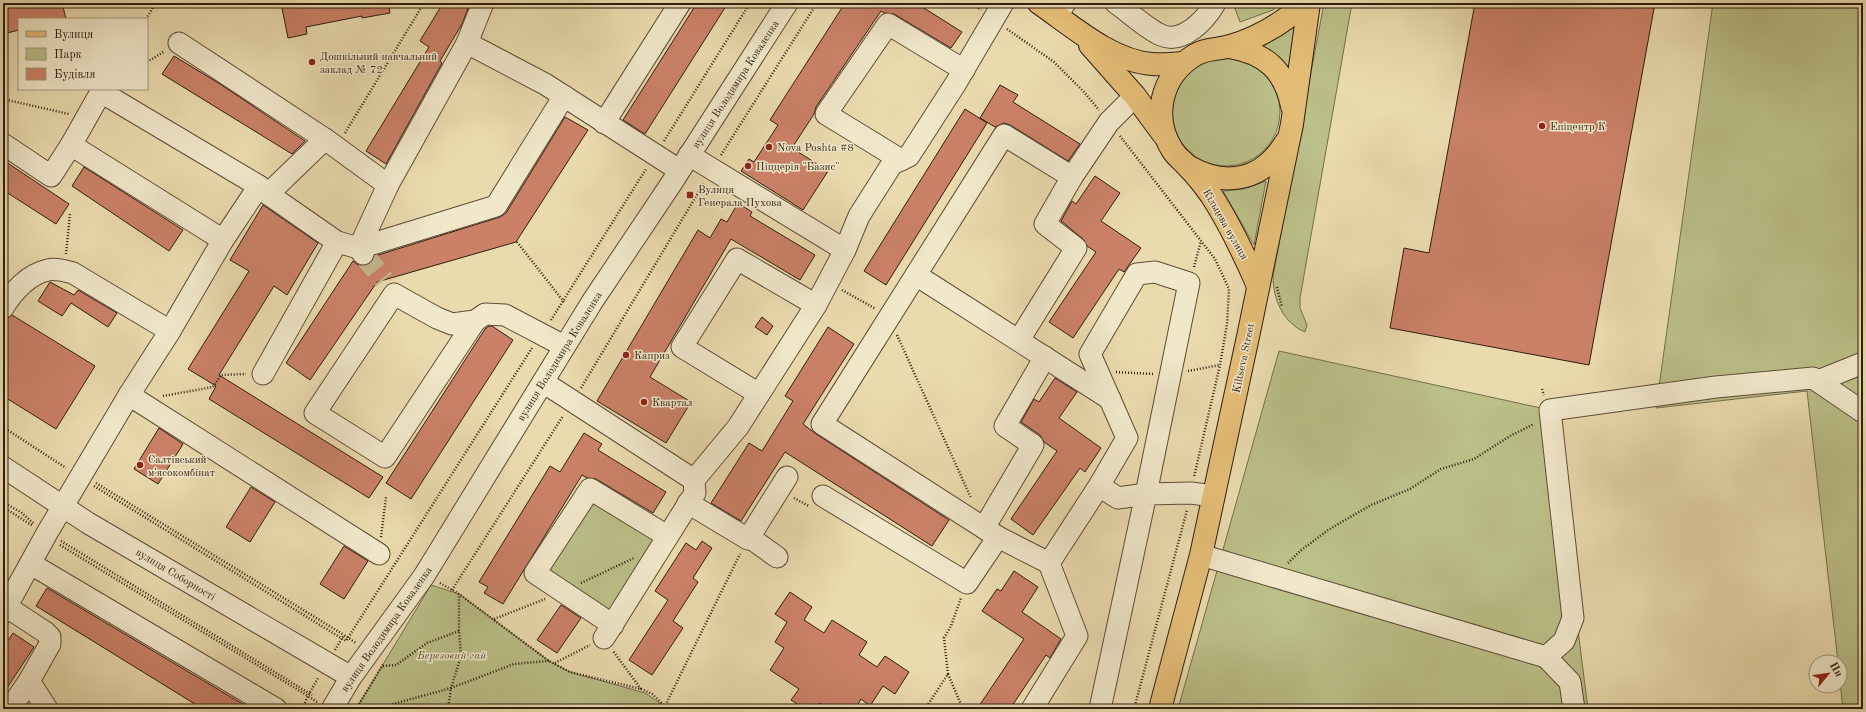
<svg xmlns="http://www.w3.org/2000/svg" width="1866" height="712" viewBox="0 0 1866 712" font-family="'Old Standard TT',serif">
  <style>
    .green { fill: #bbbf88; stroke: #756e4c }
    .building { fill: #cb8168; stroke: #2f1d10 }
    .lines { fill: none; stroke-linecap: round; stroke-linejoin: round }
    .minor-tunnel { stroke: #c5b58e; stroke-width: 21; stroke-dasharray: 21 10; stroke-linecap: butt }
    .minor-casing { stroke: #5e4c38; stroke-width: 23 }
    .major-casing { stroke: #2f1d10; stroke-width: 24 }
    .path { stroke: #2f1d10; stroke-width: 2.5; stroke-dasharray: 1 2; stroke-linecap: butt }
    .minor { stroke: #f1e8ca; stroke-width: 21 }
    .major { stroke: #e5be77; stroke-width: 22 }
    .poi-dot { fill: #8f2418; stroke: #f1e8ca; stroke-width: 1.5 }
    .labels { text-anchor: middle; stroke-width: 3; stroke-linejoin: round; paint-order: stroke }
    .poi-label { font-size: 11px; fill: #2f1d10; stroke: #f1e8ca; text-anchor: start }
    .street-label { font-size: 11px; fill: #2f1d10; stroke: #f1e8ca }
    .park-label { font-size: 11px; font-style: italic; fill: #594e34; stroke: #f1e8ca }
  </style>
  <rect width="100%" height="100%" fill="#eadbae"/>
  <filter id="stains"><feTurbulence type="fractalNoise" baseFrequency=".005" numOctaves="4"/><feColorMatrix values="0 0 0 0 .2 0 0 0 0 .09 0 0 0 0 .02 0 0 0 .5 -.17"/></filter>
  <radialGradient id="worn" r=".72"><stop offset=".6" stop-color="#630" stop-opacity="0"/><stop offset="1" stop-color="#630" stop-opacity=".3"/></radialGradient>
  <g class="green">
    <path d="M 1233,3 L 1281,3 L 1273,10 L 1240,22 Z"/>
    <path d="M 1324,3 L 1352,3 L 1300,298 L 1300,308 L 1307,325 L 1305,332 C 1283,323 1273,299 1273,276 Z"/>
    <path d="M 1713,3 L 1863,3 L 1863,709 L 1843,709 L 1840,682 L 1840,662 L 1838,662 L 1807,391 L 1656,408 Z"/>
    <path d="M 1295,26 L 1289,71 L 1275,54 L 1260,43 Z"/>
    <circle cx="1226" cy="112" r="54"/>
    <path d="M 1266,181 L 1254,245 L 1223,191 L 1244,189 Z"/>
    <path d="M 1279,351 L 1550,410 L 1588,709 L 1178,709 Z"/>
    <path d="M 592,498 L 658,537 L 612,615 L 549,575 L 549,563 Z"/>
    <path d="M 431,585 L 459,594 L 549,661 L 570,672 L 645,693 L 669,709 L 356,709 Z"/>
  </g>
  <g class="building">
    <path d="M 3,3 L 62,3 L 66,19 L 19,19 L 19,30 L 3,34 Z"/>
    <path d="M 281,3 L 388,3 L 390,13 L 362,18 L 362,16 L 306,27 L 307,34 L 288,38 Z"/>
    <path d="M 443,3 L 470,3 L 462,24 L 440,61 L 442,63 L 386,164 L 366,151 L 429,47 L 420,41 Z"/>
    <path d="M 697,3 L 728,3 L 645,134 L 623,120 Z"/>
    <path d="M 845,3 L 854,8 L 858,3 L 916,3 L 962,32 L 951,48 L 894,14 L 884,13 L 881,11 L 816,107 L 814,114 L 792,148 L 828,171 L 803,210 L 741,171 L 749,159 L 754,162 L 778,125 L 770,120 Z"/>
    <path d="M 1475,3 L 1655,3 L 1589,365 L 1390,328 L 1404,248 L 1429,253 Z"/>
    <path d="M 174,56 L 220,84 L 305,141 L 292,154 L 162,74 Z"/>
    <path d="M 1000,85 L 1018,95 L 1013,102 L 1080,144 L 1068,161 L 1010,125 L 1004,123 L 995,127 L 980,118 Z"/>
    <path d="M 965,109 L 987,123 L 886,285 L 864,271 Z"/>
    <path d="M 565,117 L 588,130 L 516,242 L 377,282 L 310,380 L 286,363 L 353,261 L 358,265 L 364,266 L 370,264 L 375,256 L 500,217 L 506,213 Z"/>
    <path d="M 3,160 L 69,204 L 56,224 L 3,190 Z"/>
    <path d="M 84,167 L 183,230 L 169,251 L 72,186 Z"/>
    <path d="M 1095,176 L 1120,193 L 1101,221 L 1141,248 L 1124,272 L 1119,269 L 1073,338 L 1049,322 L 1096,252 L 1087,246 L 1083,239 L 1061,221 L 1072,201 L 1076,204 Z"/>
    <path d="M 738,203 L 752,212 L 750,216 L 815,255 L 800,280 L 731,239 L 650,377 L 691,402 L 666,443 L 597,401 L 698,230 L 710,238 L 721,219 L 727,222 Z"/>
    <path d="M 263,205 L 318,243 L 287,295 L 274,286 L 219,375 L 383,477 L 369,498 L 209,399 L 216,386 L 188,369 L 249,271 L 230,260 Z"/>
    <path d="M 50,282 L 74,295 L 78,290 L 117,313 L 108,327 L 71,303 L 62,316 L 38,301 Z"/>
    <path d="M 12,315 L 95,366 L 56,429 L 3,396 L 3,320 Z"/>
    <path d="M 762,317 L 773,326 L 767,335 L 755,327 Z"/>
    <path d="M 489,326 L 492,326 L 513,340 L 411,499 L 386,483 L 485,329 Z"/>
    <path d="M 828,327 L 854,344 L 803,424 L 816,434 L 949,520 L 932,546 L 785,452 L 741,521 L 711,503 L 749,443 L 762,451 L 793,401 L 785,396 Z"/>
    <path d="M 1055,378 L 1077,392 L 1059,418 L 1101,448 L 1085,472 L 1080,468 L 1033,535 L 1011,519 L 1057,451 L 1044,442 L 1040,435 L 1021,422 L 1034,399 L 1039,402 Z"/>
    <path d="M 159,428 L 183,444 L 158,484 L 134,469 Z"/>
    <path d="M 584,433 L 602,444 L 598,450 L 666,492 L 653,513 L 596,479 L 587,478 L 582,475 L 503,604 L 484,593 L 488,587 L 479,582 L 550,466 L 560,472 Z"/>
    <path d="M 251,487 L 275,502 L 250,542 L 226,527 Z"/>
    <path d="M 702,541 L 712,548 L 693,578 L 698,582 L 673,621 L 683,628 L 652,675 L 629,660 L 668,600 L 655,591 L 686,543 L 696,550 Z"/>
    <path d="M 344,546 L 368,561 L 344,599 L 320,584 Z"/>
    <path d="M 1014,571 L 1038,587 L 1022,612 L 1061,639 L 1050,658 L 1046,655 L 1010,709 L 977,709 L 1024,639 L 982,611 L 997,589 L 1001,591 Z"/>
    <path d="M 47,588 L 241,703 L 252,709 L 203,709 L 36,606 Z"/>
    <path d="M 790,592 L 812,607 L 804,620 L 824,633 L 832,620 L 867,642 L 859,655 L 877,667 L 885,656 L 909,672 L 895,694 L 883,686 L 870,706 L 861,699 L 855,709 L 829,709 L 820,703 L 816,709 L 805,709 L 791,700 L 799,689 L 770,670 L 784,648 L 775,642 L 787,622 L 775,614 Z"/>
    <path d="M 561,605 L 581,618 L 557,653 L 537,640 Z"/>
    <path d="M 13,633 L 34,647 L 3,694 L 3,648 Z"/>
  </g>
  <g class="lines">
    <path class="minor-tunnel" d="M 363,254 L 384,280"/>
    <g class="minor-casing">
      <g id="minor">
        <path d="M 1116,3 C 1129,12 1147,29 1161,35 C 1183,45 1206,19 1215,3"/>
        <path d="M 1057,16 L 1065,3"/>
        <path d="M 179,43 L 325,139 L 388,185 L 467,43 L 545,84 L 679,170"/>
        <path d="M 467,43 L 483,3"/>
        <path d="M 604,123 L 680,3"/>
        <path d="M 3,144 L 51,176 L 71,145 L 223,240"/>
        <path d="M 71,145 L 101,92 L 259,186"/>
        <path d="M 689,155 L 845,250"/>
        <path d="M 901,160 L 826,114 L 888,24 L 964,70"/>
        <path d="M 268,194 L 325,139"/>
        <path d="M 337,242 L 359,248 L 496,206 L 564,96"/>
        <path d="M 363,254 L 359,248 L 388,185"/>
        <path d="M 916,275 L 1110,399"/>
        <path d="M 3,308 C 13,291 29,274 48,270 C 56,268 65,271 73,273 L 170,331"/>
        <path d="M 475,321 L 385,457 L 315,413 L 394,294 L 437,318 L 452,324 L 475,321 L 485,314 L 505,315 L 564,346"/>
        <path d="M 1019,340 L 1076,248 L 1045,224 L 1072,177 L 1109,122 L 1135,96"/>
        <path d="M 1818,381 L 1863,363"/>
        <path d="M 543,382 L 694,480"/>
        <path d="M 759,394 L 682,347 L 737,259 L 816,305"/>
        <path d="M 129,395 L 379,554"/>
        <path d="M 3,467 L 88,523 L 351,677"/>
        <path d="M 823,496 L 967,583 L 998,537 L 1049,563 L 1099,486 L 1118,498 L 1146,494 L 1189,283 L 1155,272 L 1137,274 L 1090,354 L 1127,438 L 1099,486"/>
        <path d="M 688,503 L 748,539 L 787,477"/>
        <path d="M 984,528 L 1033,445 L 1005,426 L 1045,357"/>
        <path d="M 749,537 L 777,557"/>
        <path d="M 998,537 L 822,424 L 1004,135 L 1072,177"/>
        <path d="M 1201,555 L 1546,657 L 1564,641 L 1573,618 L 1550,410 L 1716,387 L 1813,378 L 1863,412"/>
        <path d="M 31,564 L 276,709"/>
        <path d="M 7,607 L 45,632 L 50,637 L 50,644 L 29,681 L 10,709"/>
        <path d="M 3,613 L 47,533 L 129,395 L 170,331 L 223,240 L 259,186 L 268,194 L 337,242 L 263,374"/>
        <path d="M 613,625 L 535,573 L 590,489 L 667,536"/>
        <path d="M 604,638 L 695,493 L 694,480 L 738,427 L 816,305 L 845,250 L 859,216 L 892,164 L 909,156 L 956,83 L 1003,3"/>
        <path d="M 1546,657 L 1570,682 L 1574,709"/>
        <path d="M 29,681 L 47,709"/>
        <path d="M 332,709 L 351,677 L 424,576 L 592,302 L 671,184 L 787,3"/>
        <path d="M 1032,709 L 1077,636 L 1049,563"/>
        <path d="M 1100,709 L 1146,494 L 1191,493 L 1213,496"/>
      </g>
    </g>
    <g class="major-casing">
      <g id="major">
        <path d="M 1039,3 C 1071,25 1111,61 1152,64 C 1162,65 1173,64 1183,63"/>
        <path d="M 1090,45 L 1135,96 L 1163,134"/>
        <path d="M 1229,47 C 1265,53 1285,70 1292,106"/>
        <path d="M 1189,167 C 1227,188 1263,180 1286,142"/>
        <path d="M 1258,286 C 1244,254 1230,224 1211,195 C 1204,185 1196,175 1188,167 C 1183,161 1177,157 1173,151 C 1151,118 1161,75 1195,55 C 1206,48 1218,50 1230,46 C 1259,38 1283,23 1305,3"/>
        <path d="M 1160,709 L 1201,555 L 1249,332 L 1292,124 L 1309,3"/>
      </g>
    </g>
    <g class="path">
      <path d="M 971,3 L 981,10"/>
      <path d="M 146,19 L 156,3"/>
      <path d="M 1007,29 L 1054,62 L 1084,92 L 1099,110"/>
      <path d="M 147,62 L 165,51"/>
      <path d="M 3,99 L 69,114"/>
      <path d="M 345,133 L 424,3"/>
      <path d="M 1120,136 L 1215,259 L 1229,289 L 1227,324 L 1220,365 L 1194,477"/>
      <path d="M 664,141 L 750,3"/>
      <path d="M 721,155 L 817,3"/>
      <path d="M 517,242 L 564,302"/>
      <path d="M 66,254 L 70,214"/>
      <path d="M 1194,267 L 1201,241"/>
      <path d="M 1277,287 L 1282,307"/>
      <path d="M 842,290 L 876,309"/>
      <path d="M 551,320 L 646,169"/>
      <path d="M 897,335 L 971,498"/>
      <path d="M 1188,371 L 1220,365"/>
      <path d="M 1116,372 L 1153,374"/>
      <path d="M 581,388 L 704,183"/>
      <path d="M 1542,389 L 1544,395"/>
      <path d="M 163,396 L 213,387 L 221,375 L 246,374"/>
      <path d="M 3,427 L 66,468"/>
      <path d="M 96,483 L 344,635"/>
      <path d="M 94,486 L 346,641 L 532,348"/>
      <path d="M 794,498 L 809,506"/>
      <path d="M 3,502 L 22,513 L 33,523"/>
      <path d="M 3,507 L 33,526"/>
      <path d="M 381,537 L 386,497"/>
      <path d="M 61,541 L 312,695"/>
      <path d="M 60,545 L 308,696 L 302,709"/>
      <path d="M 1288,563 L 1300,551 L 1328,530 L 1371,505 L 1410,489 L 1441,469 L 1474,459 L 1510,436 L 1534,424"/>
      <path d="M 440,583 L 459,594 L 549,661 L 570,672 L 641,689 L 613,651"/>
      <path d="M 581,583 L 634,558"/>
      <path d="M 452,590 L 563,416"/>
      <path d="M 494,619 L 545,599"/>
      <path d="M 335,650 L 344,635 L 356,643"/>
      <path d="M 555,663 L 590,645"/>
      <path d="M 383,666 L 396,665 L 427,643 L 459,631"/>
      <path d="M 948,674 L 963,709"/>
      <path d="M 641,689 L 652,694 L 665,706 L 664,709"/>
      <path d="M 317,702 L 308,696 L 318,678"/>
      <path d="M 356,709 L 384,663"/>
      <path d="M 375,709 L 451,688 L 461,656 L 459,631 L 459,594"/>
      <path d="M 448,709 L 451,688 L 514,664 L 549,661"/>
      <path d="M 669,709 L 665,706 L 740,554"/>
      <path d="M 925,709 L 948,674 L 944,638 L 951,626 L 961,598"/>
      <path d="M 1134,709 L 1187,510"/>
    </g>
    <use href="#minor" class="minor"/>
    <use href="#major" class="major"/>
  </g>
  <g class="poi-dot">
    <circle cx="312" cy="62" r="4"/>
    <circle cx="1542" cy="126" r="4"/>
    <circle cx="769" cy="147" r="4"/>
    <circle cx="748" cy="166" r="4"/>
    <rect x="686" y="191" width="8" height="8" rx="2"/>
    <circle cx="626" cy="355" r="4"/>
    <circle cx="644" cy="402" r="4"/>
    <circle cx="140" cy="465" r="4"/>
  </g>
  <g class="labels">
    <g class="poi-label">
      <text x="320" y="60">Дошкільний навчальний<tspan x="320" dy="13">заклад № 72</tspan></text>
      <text x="1550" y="130">Епіцентр К</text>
      <text x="777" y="151">Nova Poshta #8</text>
      <text x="756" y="170">Піццерія "Базис"</text>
      <text x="698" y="193">Вулиця<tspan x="698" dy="13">Генерала Пухова</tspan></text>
      <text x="634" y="359">Каприз</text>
      <text x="652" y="406">Квартал</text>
      <text x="148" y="463">Салтівський<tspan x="148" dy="13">мʼясокомбінат</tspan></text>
    </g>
    <g class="street-label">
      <text transform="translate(735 84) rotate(-57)" y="4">вулиця Володимира Коваленка</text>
      <text transform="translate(1226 224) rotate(60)" y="4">Кільцева вулиця</text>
      <text transform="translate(559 356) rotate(-58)" y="4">вулиця Володимира Коваленка</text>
      <text transform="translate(1243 358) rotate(-78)" y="4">Kiltseva Street</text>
      <text transform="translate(176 574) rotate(31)" y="4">вулиця Соборності</text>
      <text transform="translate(386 629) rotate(-55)" y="4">вулиця Володимира Коваленка</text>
    </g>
    <g class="park-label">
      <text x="452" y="659">Березовий гай</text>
    </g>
  </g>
  <rect width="1866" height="712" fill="none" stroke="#eadbae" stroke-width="16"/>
  <rect x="4" y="4" width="1858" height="704" fill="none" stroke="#2f1d10" stroke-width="2"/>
  <rect x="8" y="8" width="1850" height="696" fill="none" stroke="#2f1d10"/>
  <rect x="18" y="18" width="130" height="72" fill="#f1e8ca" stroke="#a39780"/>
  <rect x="26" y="31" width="20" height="6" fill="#e5be77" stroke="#a39780"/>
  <text x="54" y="38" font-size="12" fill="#2f1d10">Вулиця</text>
  <rect x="26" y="48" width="20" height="12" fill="#bbbf88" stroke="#a39780"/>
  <text x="54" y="58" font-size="12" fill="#2f1d10">Парк</text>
  <rect x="26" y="68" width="20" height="12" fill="#cb8168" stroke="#a39780"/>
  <text x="54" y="78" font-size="12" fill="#2f1d10">Будівля</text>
  <g transform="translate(1828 674) rotate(61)"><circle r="19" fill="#f1e8ca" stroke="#a39780"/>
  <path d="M0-3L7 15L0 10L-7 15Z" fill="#8f2418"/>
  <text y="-6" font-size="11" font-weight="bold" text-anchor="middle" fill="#2f1d10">Пн</text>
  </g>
  <rect width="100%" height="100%" filter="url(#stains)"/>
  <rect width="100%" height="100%" fill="url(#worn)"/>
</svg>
